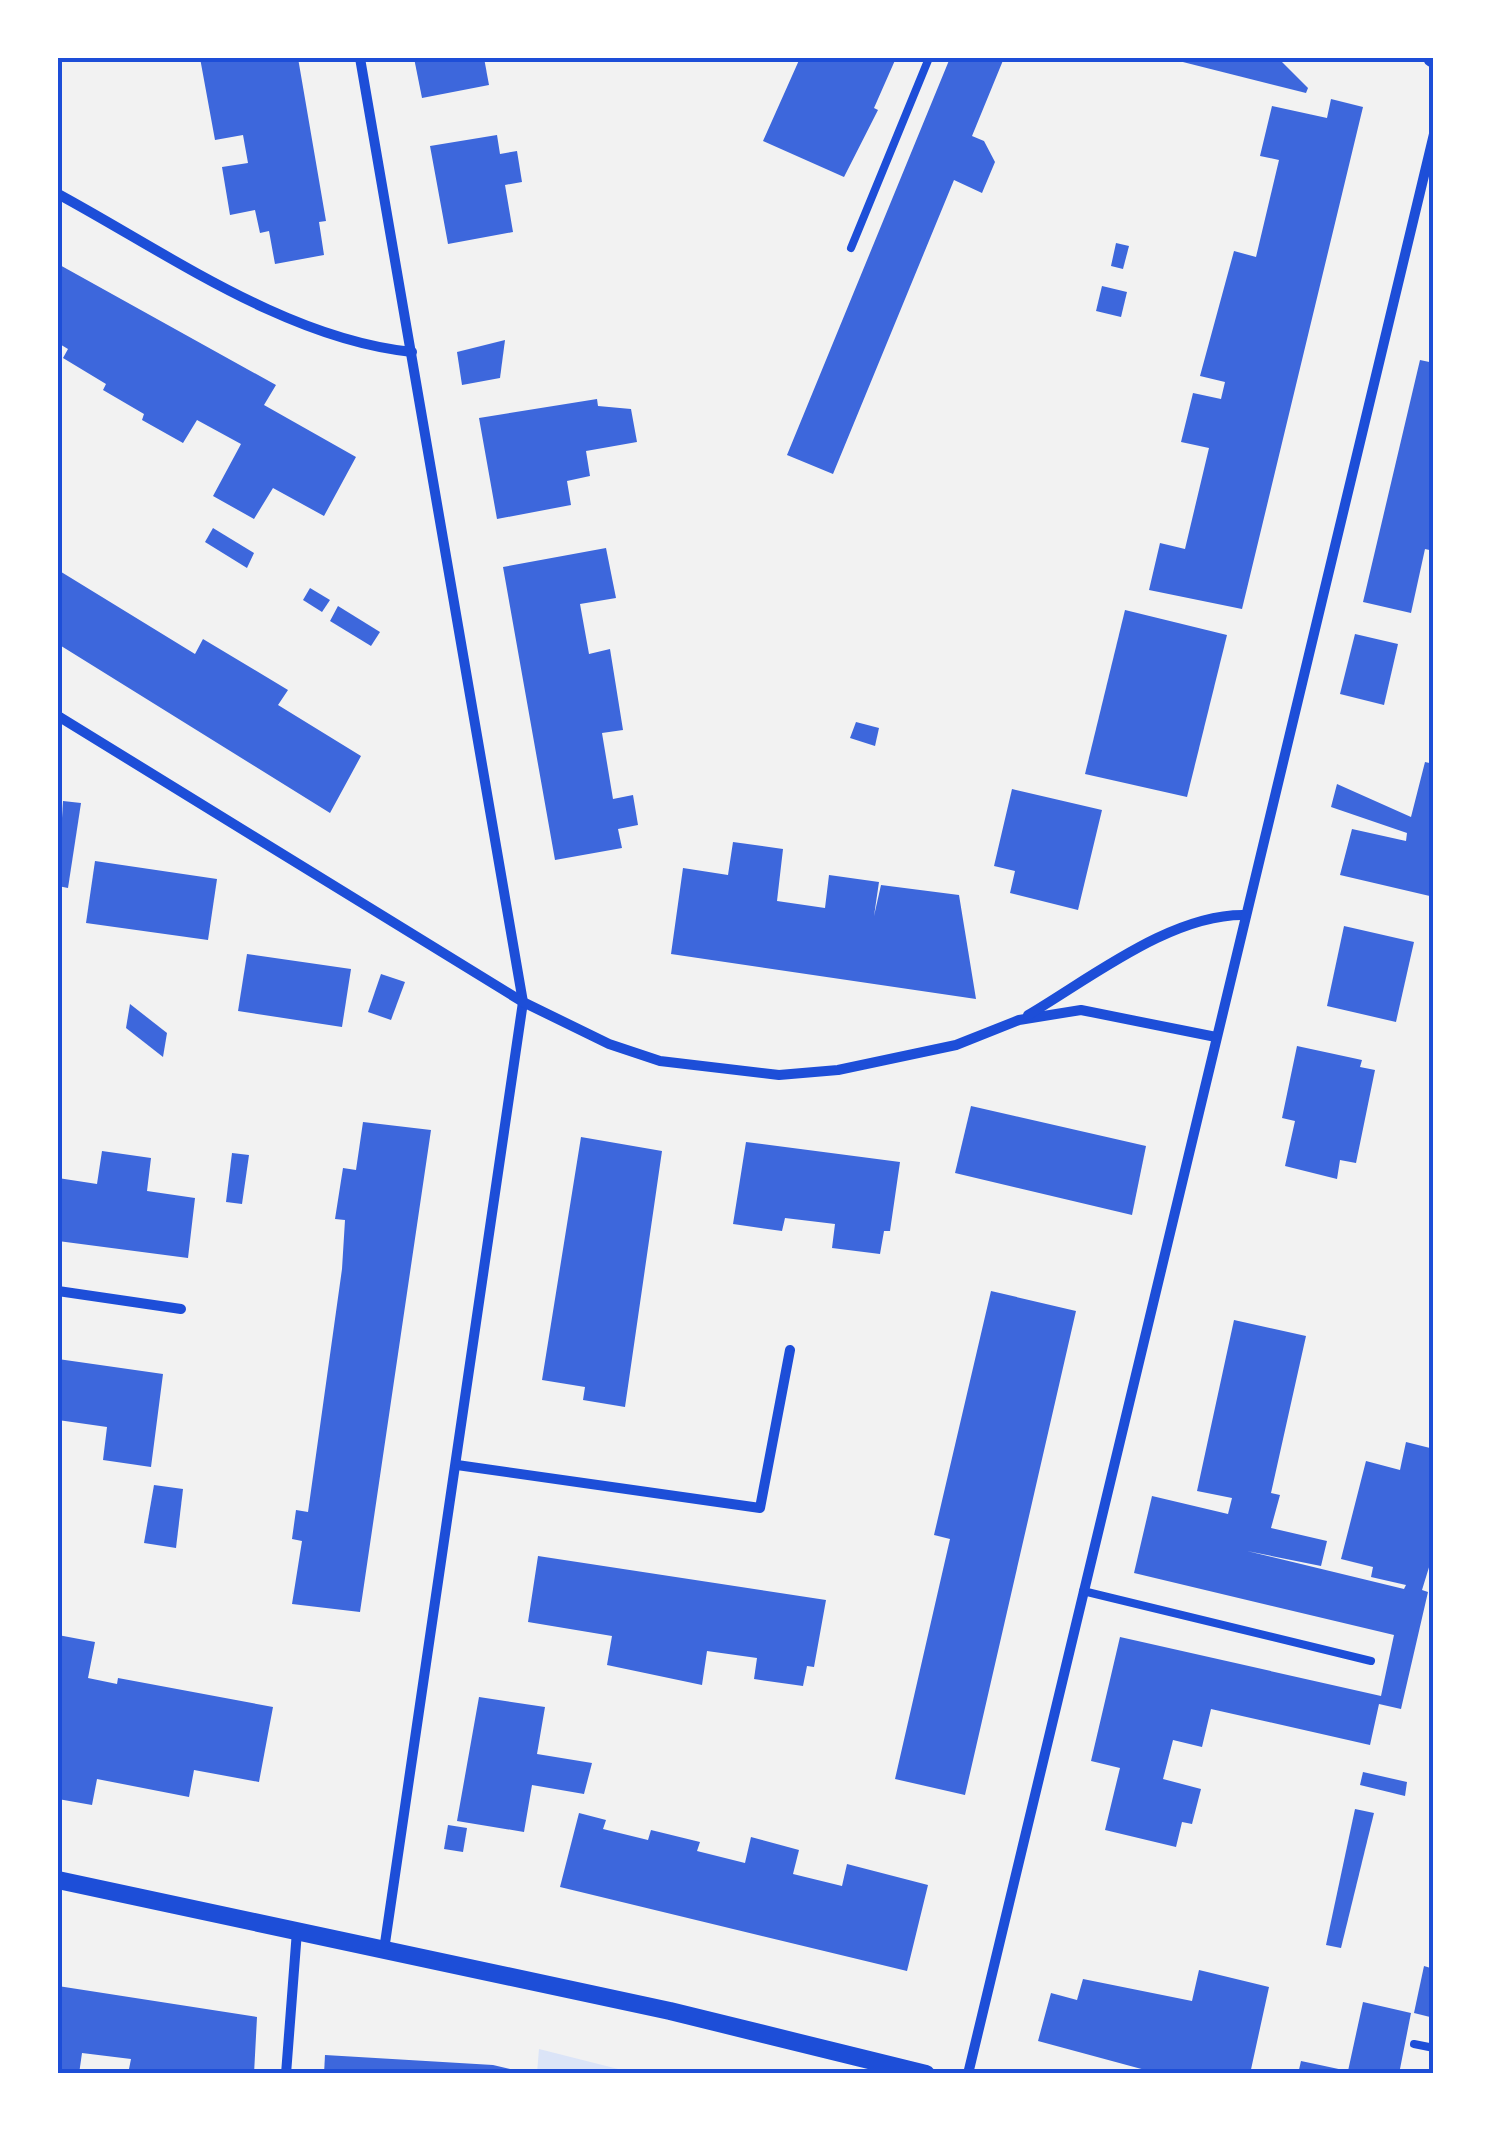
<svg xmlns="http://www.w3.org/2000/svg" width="1491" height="2131" viewBox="0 0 1491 2131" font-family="Barlow,sans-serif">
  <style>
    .green { fill: #dbe4f7 }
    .building { fill: #3d67dc }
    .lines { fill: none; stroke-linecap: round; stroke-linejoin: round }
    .service { stroke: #1d4ed8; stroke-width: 8 }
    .minor { stroke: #1d4ed8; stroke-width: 10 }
    .tertiary { stroke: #1d4ed8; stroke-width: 18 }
    .neatline { fill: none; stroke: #1d4ed8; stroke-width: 4 }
  </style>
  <rect width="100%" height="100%" fill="#f2f2f2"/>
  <path class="green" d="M 539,2049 L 634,2073 L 537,2073 Z"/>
  <g class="building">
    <path d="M 200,58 L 298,58 L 326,221 L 319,222 L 324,255 L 275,264 L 269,231 L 260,233 L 255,210 L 230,215 L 222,167 L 248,163 L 243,135 L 215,140 Z"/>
    <path d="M 414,58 L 484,58 L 489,85 L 422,98 Z"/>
    <path d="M 800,58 L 896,58 L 874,108 L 878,110 L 844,177 L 763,141 Z"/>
    <path d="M 950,58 L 1004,58 L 972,136 L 984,141 L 995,162 L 982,193 L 954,180 L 833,474 L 787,455 Z"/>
    <path d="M 1167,58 L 1278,58 L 1308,88 L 1306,93 Z"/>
    <path d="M 1331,99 L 1363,107 L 1242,609 L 1149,590 L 1160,543 L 1185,549 L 1209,448 L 1181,442 L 1193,393 L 1221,399 L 1225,382 L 1200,376 L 1234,251 L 1256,257 L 1279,160 L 1260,156 L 1272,106 L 1327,118 Z"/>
    <path d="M 497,135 L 500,154 L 517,151 L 522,182 L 505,185 L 513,232 L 448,244 L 430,146 Z"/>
    <path d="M 1116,243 L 1129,246 L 1123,269 L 1111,266 Z"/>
    <path d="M 58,264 L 276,385 L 264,405 L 356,457 L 324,516 L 273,488 L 254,519 L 213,496 L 241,444 L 197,420 L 183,443 L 142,420 L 144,414 L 103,390 L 106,384 L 63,358 L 68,349 L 58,343 Z"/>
    <path d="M 1102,286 L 1127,292 L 1121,317 L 1096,311 Z"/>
    <path d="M 505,340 L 500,378 L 462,385 L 457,352 Z"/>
    <path d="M 1420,360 L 1434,363 L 1434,551 L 1425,549 L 1411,613 L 1363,602 Z"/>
    <path d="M 597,399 L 598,406 L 631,409 L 637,442 L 586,451 L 590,476 L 567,481 L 571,505 L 497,519 L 479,418 Z"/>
    <path d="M 213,528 L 254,553 L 247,568 L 205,542 Z"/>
    <path d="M 606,548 L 616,598 L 580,604 L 589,654 L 610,649 L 623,730 L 602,733 L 613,799 L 633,795 L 638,825 L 618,829 L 622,848 L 555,860 L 503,567 Z"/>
    <path d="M 58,570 L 195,654 L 203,639 L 288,690 L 278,705 L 361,756 L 330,813 L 58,644 Z"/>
    <path d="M 310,588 L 330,600 L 322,612 L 303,600 Z"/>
    <path d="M 338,606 L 380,632 L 371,646 L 330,621 Z"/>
    <path d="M 1125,610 L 1227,635 L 1187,797 L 1085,774 Z"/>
    <path d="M 1355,634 L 1398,644 L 1384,705 L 1340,694 Z"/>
    <path d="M 856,722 L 879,728 L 875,746 L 850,738 Z"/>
    <path d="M 1425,762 L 1434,764 L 1434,897 L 1340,875 L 1352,829 L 1406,841 L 1407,833 L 1331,807 L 1337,784 L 1411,817 Z"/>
    <path d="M 1012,789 L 1102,810 L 1078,910 L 1010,893 L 1015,871 L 994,866 Z"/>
    <path d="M 63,801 L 81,803 L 68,888 L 58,886 Z"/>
    <path d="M 733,842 L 783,849 L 777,901 L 825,908 L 829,875 L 879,882 L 874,916 L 881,885 L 959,895 L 976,999 L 671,954 L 683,868 L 728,875 Z"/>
    <path d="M 95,861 L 217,879 L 208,940 L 86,923 Z"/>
    <path d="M 1344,926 L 1414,942 L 1396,1022 L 1327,1006 Z"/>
    <path d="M 247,954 L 351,969 L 342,1027 L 238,1011 Z"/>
    <path d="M 381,974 L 405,982 L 391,1020 L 368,1012 Z"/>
    <path d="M 130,1004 L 167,1033 L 163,1057 L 126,1028 Z"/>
    <path d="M 1297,1046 L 1362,1060 L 1360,1067 L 1375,1070 L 1356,1163 L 1340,1160 L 1337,1179 L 1285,1166 L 1295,1121 L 1282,1118 Z"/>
    <path d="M 971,1106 L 1146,1146 L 1132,1215 L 955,1173 Z"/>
    <path d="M 363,1122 L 431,1130 L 360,1612 L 292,1604 L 302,1541 L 292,1539 L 296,1510 L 308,1512 L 342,1269 L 345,1220 L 335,1219 L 343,1168 L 356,1170 Z"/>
    <path d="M 581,1137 L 662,1151 L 625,1407 L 583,1400 L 585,1387 L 542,1380 Z"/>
    <path d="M 746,1142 L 900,1162 L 890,1231 L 884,1231 L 880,1254 L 832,1248 L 835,1224 L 785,1218 L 782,1231 L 733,1224 Z"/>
    <path d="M 102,1151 L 151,1158 L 147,1191 L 195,1198 L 188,1258 L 58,1241 L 58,1178 L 97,1184 Z"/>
    <path d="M 232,1153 L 249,1155 L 242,1204 L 226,1202 Z"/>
    <path d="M 991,1291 L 1076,1311 L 965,1795 L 895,1779 L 950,1539 L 934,1535 Z"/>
    <path d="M 1234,1320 L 1306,1336 L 1271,1493 L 1280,1495 L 1271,1528 L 1327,1541 L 1321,1566 L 1247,1551 L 1404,1589 L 1406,1585 L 1371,1577 L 1373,1567 L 1341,1559 L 1366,1461 L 1400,1470 L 1406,1442 L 1434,1449 L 1434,1551 L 1422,1590 L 1428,1592 L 1401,1709 L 1379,1704 L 1370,1745 L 1211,1709 L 1202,1747 L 1173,1740 L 1163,1779 L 1201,1789 L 1192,1824 L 1182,1822 L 1176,1847 L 1105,1830 L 1120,1768 L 1091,1761 L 1120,1637 L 1381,1696 L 1394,1635 L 1134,1573 L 1152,1496 L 1228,1514 L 1232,1498 L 1197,1491 Z"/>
    <path d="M 58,1359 L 163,1374 L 151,1467 L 103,1460 L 107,1427 L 58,1420 Z"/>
    <path d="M 154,1485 L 183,1489 L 176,1548 L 144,1543 Z"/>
    <path d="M 538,1556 L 826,1600 L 814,1667 L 807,1666 L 803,1686 L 754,1679 L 757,1658 L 707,1651 L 702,1685 L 607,1665 L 612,1636 L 528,1622 Z"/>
    <path d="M 58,1635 L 95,1642 L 88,1678 L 117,1684 L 118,1678 L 273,1707 L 259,1782 L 194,1770 L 189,1797 L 97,1779 L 92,1805 L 58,1799 Z"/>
    <path d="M 479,1697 L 545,1707 L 537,1754 L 592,1763 L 584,1794 L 532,1785 L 524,1832 L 457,1821 Z"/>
    <path d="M 1363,1772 L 1407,1782 L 1405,1796 L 1360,1785 Z"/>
    <path d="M 1355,1809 L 1374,1813 L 1341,1948 L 1326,1945 Z"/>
    <path d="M 579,1813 L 606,1820 L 603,1829 L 648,1840 L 651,1830 L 700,1842 L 697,1851 L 745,1863 L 751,1837 L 799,1850 L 793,1874 L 842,1886 L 847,1864 L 928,1885 L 907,1971 L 560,1887 Z"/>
    <path d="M 448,1825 L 467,1828 L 463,1852 L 444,1849 Z"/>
    <path d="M 1424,1966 L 1434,1969 L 1434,2018 L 1414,2013 Z"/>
    <path d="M 1199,1970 L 1269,1987 L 1250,2074 L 1160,2074 L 1038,2041 L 1051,1993 L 1077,2000 L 1083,1979 L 1192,2001 Z"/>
    <path d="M 58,1986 L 257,2017 L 254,2074 L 128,2074 L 131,2059 L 82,2053 L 79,2074 L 58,2072 Z"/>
    <path d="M 1363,2002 L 1411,2013 L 1399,2074 L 1298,2074 L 1301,2061 L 1348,2071 Z"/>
    <path d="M 325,2055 L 493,2065 L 531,2074 L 324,2074 Z"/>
  </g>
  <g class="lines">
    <g class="service">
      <path d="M 851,248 L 929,58"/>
      <path d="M 1083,1591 L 1371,1661"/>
      <path d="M 1414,2044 L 1434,2048"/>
    </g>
    <g class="minor">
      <path d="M 360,58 L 523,1002 L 384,1950"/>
      <path d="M 58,194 C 167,253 286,339 412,352"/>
      <path d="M 58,716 L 523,1002 L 609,1044 L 660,1061 L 779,1075 L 838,1070 L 956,1045 L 1019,1020 L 1081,1010 L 1216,1037"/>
      <path d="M 1028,1015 C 1091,978 1172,913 1246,915"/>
      <path d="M 58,1291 L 181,1309"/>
      <path d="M 457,1465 L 760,1508 L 790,1350"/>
      <path d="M 286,2074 L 297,1931"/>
      <path d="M 968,2074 L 1434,134"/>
    </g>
    <g class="tertiary">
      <path d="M 1432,58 L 1434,59"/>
      <path d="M 58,1880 L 670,2011 L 926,2074"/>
    </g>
  </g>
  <rect width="1491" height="2131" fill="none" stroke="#ffffff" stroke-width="120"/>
  <rect x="60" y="60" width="1371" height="2011" class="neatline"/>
</svg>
